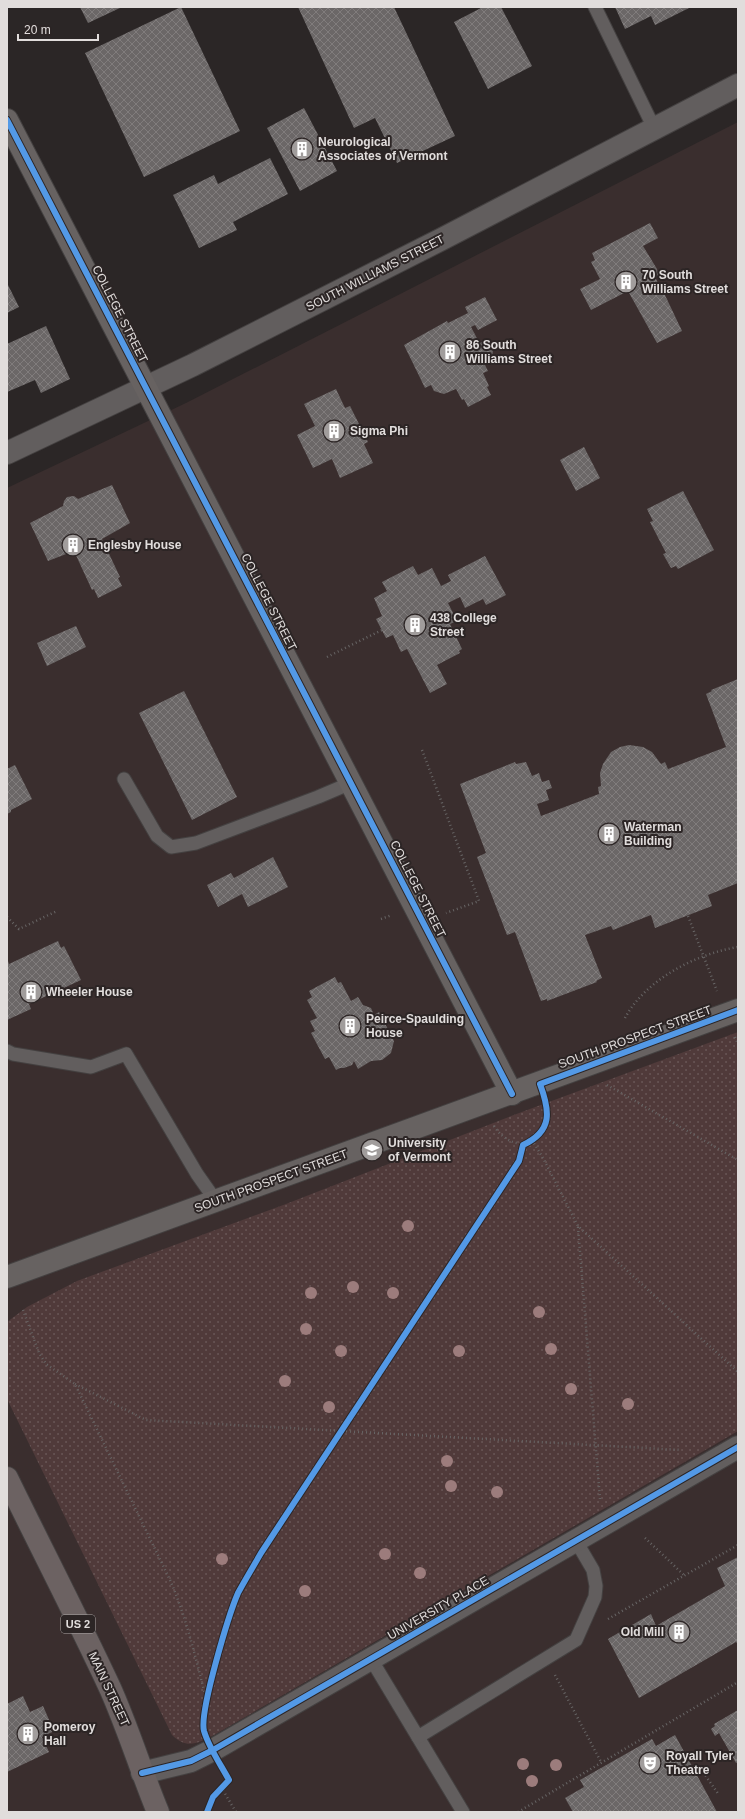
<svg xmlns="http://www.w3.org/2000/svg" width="745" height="1819" viewBox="0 0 745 1819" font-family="Helvetica,sans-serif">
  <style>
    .built { fill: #3a2e2e }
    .grass { fill: url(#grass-dots) }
    .building { fill: url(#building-cross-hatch) }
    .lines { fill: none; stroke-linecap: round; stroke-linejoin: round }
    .lane-casing { stroke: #444141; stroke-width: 15 }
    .street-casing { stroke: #444141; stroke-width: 24 }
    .secondary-casing { stroke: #444141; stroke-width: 24 }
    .primary-casing { stroke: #444141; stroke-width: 24 }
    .path { stroke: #676565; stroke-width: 2.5; stroke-dasharray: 1 3; stroke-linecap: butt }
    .lane { stroke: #625e5e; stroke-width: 13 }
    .street { stroke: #625e5e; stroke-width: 22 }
    .secondary { stroke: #676261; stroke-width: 22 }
    .primary { stroke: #6c6262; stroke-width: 22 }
    .cycleway-casing { stroke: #2c2525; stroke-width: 8 }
    .cycleway { stroke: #5399e6; stroke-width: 6 }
    .tree { fill: #9c7c7c }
    .labels { text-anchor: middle; stroke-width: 4; stroke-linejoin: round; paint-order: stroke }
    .shield { fill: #2c2525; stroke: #aba6a5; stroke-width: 1 }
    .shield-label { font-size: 11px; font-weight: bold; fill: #e1dddc }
    .poi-label { font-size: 12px; font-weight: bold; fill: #e1dddc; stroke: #2c2525; text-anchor: start }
    .street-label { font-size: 12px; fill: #e1dddc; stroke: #2c2525 }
  </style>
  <defs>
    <pattern id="grass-dots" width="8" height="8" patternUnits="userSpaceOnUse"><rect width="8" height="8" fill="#503a3a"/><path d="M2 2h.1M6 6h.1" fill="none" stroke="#695656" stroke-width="1.8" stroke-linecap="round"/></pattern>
    <pattern id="building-cross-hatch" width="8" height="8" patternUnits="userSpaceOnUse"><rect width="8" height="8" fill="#6b6767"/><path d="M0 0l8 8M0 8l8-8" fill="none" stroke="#807c7c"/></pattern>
  </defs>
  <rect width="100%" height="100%" fill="#2b2626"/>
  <path class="built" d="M 738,122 L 738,1812 L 7,1812 L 7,488 L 186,403 Z"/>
  <path class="grass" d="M 738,1032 L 738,1431 L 214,1735 C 198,1743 187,1750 172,1735 L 7,1399 L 7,1322 L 27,1307 L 77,1281 L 286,1204 L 511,1116 Z"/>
  <g class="building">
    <path d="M 80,7 L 122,7 L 88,23 Z"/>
    <path d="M 181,7 L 240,131 L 144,177 L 85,53 Z"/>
    <path d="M 298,7 L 394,7 L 455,136 L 397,163 L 375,118 L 354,128 Z"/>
    <path d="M 483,7 L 501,7 L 532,66 L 488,89 L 454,22 Z"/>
    <path d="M 615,7 L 691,7 L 655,25 L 651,16 L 625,29 Z"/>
    <path d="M 304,108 L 337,171 L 300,191 L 267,128 Z"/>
    <path d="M 270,158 L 288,194 L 233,222 L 237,230 L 199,248 L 173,195 L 214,175 L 218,184 Z"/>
    <path d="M 650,223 L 658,238 L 643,246 L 657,269 L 658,276 L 655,277 L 660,287 L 666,284 L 670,291 L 664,293 L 682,331 L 657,343 L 628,291 L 591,310 L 580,289 L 600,279 L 591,262 L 595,260 L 592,253 Z"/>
    <path d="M 7,283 L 19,307 L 7,313 Z"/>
    <path d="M 485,297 L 497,320 L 478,330 L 475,325 L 471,327 L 479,342 L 488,343 L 493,350 L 492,358 L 485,365 L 488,371 L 483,373 L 489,386 L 487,387 L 491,395 L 468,407 L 464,399 L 462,400 L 456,389 L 444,394 L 434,391 L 431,385 L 425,388 L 404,345 L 447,321 L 448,323 L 468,313 L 465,307 Z"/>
    <path d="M 46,326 L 70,379 L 41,393 L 35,380 L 7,392 L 7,344 Z"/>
    <path d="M 336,389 L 345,408 L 350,406 L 368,442 L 364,444 L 373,463 L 340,478 L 332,459 L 313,468 L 297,435 L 315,426 L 304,404 Z"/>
    <path d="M 584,447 L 600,478 L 576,491 L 560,460 Z"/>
    <path d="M 112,485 L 130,523 L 102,539 L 120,577 L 118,578 L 122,586 L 98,598 L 94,589 L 92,590 L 74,551 L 48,561 L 30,523 L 63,506 L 64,501 L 67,497 L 74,496 L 78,499 Z"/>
    <path d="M 683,491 L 714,550 L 678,569 L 676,566 L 671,568 L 663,554 L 666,553 L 650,522 L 653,521 L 647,509 Z"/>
    <path d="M 485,556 L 506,595 L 486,605 L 483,599 L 465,608 L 460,597 L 448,603 L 457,621 L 450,624 L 462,649 L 459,651 L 460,653 L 437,665 L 447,684 L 430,693 L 407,649 L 401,652 L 393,635 L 386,638 L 376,619 L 382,616 L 374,598 L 387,591 L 382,582 L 413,566 L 418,575 L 432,568 L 441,586 L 451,581 L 448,575 Z"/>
    <path d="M 76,626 L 86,647 L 47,666 L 37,643 Z"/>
    <path d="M 738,679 L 738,883 L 708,895 L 712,906 L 655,928 L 651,915 L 613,930 L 611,926 L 585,935 L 602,978 L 596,981 L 597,982 L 547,1001 L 547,999 L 541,1001 L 515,932 L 507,935 L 477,857 L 486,853 L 460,784 L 515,762 L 516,764 L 526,762 L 532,776 L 539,773 L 542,782 L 549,780 L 552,788 L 546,790 L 549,800 L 537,804 L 541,816 L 599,794 L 598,787 L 601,786 L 600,773 L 603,764 L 611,752 L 620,747 L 629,745 L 643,747 L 652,752 L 661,764 L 665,762 L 668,769 L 726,747 L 706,694 L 712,691 L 711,690 Z"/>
    <path d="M 184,691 L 237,797 L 192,820 L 139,713 Z"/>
    <path d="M 15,765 L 32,799 L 11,810 L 11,812 L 7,814 L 7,769 Z"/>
    <path d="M 273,857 L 288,887 L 248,907 L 242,894 L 218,907 L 207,885 L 231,873 L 234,878 Z"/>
    <path d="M 58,941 L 61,948 L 64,946 L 81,980 L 29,1004 L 31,1009 L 7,1020 L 7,958 L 9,964 Z"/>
    <path d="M 335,977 L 338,983 L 341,982 L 351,1001 L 358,997 L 363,1005 L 371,1008 L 374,1015 L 379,1012 L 394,1041 L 391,1053 L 382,1060 L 371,1061 L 358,1069 L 354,1061 L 352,1065 L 344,1068 L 340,1068 L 336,1070 L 329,1057 L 325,1059 L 311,1033 L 315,1031 L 310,1021 L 317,1018 L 307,1000 L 312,997 L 309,991 Z"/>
    <path d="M 738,1557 L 738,1644 L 736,1642 L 639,1698 L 608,1639 L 651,1614 L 656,1626 L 725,1586 L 717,1568 Z"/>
    <path d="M 23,1696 L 30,1712 L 43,1706 L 54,1731 L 42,1737 L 49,1752 L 7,1772 L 7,1704 Z"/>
    <path d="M 738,1710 L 738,1762 L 736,1763 L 719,1733 L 715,1736 L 711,1729 L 715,1726 L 714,1724 Z"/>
    <path d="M 675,1735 L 717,1812 L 573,1812 L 565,1798 L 584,1787 L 580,1780 L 652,1739 L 656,1746 Z"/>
  </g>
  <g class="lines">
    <g class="lane-casing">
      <g id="lane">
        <path d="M 595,7 L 654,128"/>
        <path d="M 124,779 L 157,836 L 171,847 L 196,843 L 318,797 L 351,783"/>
        <path d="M 7,1051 L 13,1054 L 91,1067 L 126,1054 L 197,1174 L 216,1201"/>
        <path d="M 371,1659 L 463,1812"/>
        <path d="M 418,1737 L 576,1640 L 595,1597 L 596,1586 L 593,1570 L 576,1541"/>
      </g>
    </g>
    <g class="street-casing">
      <g id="street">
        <path d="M 7,453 L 193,365 L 442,239 L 738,85"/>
        <path d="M 142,1773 L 191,1761 L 213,1750 L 738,1447"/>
      </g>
    </g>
    <g class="secondary-casing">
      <g id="secondary">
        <path d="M 7,120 L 512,1094"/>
        <path d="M 7,1277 L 738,1010"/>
      </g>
    </g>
    <g class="primary-casing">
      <path id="primary" d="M 7,1478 C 41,1548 77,1617 110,1688 C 128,1728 141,1771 158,1812"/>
    </g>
    <g class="path">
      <path d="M 327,657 L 382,630"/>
      <path d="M 422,750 L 479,901 L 446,913"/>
      <path d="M 688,916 L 717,991"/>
      <path d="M 7,917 L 19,929 L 57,911"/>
      <path d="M 381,919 L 392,915"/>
      <path d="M 625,1018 C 646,979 696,954 738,947"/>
      <path d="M 735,1037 L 738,1044"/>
      <path d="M 607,1085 L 738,1160"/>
      <path d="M 494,1126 C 516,1159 552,1141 547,1105"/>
      <path d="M 532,1140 L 543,1158 L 578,1226 L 738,1372"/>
      <path d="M 578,1227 L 600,1499"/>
      <path d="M 23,1310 L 39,1353 L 46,1364 L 75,1384 L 170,1580 C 187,1619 196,1660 207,1702"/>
      <path d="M 75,1384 L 146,1420 L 681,1450"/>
      <path d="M 645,1538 L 684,1575"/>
      <path d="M 608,1619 L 738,1545"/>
      <path d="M 555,1675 L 601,1762"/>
      <path d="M 701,1769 L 719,1795"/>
      <path d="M 221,1787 L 236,1812"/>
      <path d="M 518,1812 L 738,1682"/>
    </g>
    <use href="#lane" class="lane"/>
    <use href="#street" class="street"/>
    <use href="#secondary" class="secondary"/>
    <use href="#primary" class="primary"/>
    <g class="cycleway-casing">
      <g id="cycleway">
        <path d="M 7,120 L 512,1094"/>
        <path d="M 142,1773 L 191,1761 L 213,1750 L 738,1447"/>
        <path d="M 207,1812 L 213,1797 L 229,1780 C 221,1765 209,1748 204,1731 C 199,1712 229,1614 238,1593 C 245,1580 253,1567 261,1553 L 519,1161 L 523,1145 C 553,1131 550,1111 540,1084 L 738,1010"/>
      </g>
    </g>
    <use href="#cycleway" class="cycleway"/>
  </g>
  <g class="tree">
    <circle cx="408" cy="1226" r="6"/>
    <circle cx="353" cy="1287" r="6"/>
    <circle cx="311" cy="1293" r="6"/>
    <circle cx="393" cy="1293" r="6"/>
    <circle cx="539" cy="1312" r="6"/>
    <circle cx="306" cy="1329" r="6"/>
    <circle cx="551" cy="1349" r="6"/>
    <circle cx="341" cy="1351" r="6"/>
    <circle cx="459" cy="1351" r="6"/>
    <circle cx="285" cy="1381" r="6"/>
    <circle cx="571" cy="1389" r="6"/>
    <circle cx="628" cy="1404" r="6"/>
    <circle cx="329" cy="1407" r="6"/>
    <circle cx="447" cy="1461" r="6"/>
    <circle cx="451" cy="1486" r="6"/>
    <circle cx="497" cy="1492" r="6"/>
    <circle cx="385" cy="1554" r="6"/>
    <circle cx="222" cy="1559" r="6"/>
    <circle cx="420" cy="1573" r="6"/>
    <circle cx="305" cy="1591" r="6"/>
    <circle cx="523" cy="1764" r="6"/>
    <circle cx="556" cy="1765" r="6"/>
    <circle cx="532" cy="1781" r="6"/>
  </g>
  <defs>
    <g id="building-disc" transform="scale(1.15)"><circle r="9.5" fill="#a19d9c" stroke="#2c2525"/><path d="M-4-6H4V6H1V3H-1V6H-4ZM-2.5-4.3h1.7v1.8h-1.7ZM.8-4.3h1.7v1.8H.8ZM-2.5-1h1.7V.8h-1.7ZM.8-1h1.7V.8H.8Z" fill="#fff"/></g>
    <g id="university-disc" transform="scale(1.15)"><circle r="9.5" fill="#a19d9c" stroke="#2c2525"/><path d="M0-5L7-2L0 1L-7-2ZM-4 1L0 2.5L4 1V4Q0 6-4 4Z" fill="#fff"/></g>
    <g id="theatre-disc" transform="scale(1.15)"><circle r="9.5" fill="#a19d9c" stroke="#2c2525"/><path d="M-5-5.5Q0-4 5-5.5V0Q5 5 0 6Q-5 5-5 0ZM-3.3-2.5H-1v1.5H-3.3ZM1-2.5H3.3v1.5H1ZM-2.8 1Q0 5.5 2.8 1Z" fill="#fff"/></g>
  </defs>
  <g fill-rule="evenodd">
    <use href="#building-disc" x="302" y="149"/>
    <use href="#building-disc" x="626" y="282"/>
    <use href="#building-disc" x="450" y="352"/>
    <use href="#building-disc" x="334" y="431"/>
    <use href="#building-disc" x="73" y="545"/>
    <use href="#building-disc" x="415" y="625"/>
    <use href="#building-disc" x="609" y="834"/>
    <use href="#building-disc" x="31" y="992"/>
    <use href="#building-disc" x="350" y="1026"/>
    <use href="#university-disc" x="372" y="1150"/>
    <use href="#building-disc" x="679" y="1632"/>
    <use href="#building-disc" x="28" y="1734"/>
    <use href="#theatre-disc" x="650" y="1763"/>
  </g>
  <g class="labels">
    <rect class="shield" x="61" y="1615" width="34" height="18" rx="3"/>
    <g class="shield-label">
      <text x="78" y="1628">US 2</text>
    </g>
    <g class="poi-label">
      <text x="318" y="146">Neurological<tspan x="318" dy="14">Associates of Vermont</tspan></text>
      <text x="642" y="279">70 South<tspan x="642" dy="14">Williams Street</tspan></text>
      <text x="466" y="349">86 South<tspan x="466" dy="14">Williams Street</tspan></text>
      <text x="350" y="435">Sigma Phi</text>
      <text x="88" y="549">Englesby House</text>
      <text x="430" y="622">438 College<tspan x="430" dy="14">Street</tspan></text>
      <text x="624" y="831">Waterman<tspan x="624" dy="14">Building</tspan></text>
      <text x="46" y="996">Wheeler House</text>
      <text x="366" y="1023">Peirce-Spaulding<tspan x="366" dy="14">House</tspan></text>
      <text x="388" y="1147">University<tspan x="388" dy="14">of Vermont</tspan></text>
      <text x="664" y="1636" text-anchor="end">Old Mill</text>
      <text x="44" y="1731">Pomeroy<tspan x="44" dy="14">Hall</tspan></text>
      <text x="666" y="1760">Royall Tyler<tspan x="666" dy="14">Theatre</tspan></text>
    </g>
    <g class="street-label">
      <text transform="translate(375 273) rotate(-27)" y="4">SOUTH WILLIAMS STREET</text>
      <text transform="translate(120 314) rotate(63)" y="4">COLLEGE STREET</text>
      <text transform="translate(269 602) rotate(63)" y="4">COLLEGE STREET</text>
      <text transform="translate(418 889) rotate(63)" y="4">COLLEGE STREET</text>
      <text transform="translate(635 1037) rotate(-20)" y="4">SOUTH PROSPECT STREET</text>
      <text transform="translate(271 1181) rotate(-20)" y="4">SOUTH PROSPECT STREET</text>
      <text transform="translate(438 1608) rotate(-30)" y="4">UNIVERSITY PLACE</text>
      <text transform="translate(109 1689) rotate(65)" y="4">MAIN STREET</text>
    </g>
  </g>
  <rect width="745" height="1819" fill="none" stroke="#e1dddc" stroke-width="16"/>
  <path d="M18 34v6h80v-6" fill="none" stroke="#e1dddc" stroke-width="2"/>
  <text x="24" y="34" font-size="12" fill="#e1dddc" stroke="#2c2525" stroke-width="3" paint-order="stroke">20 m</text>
</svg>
